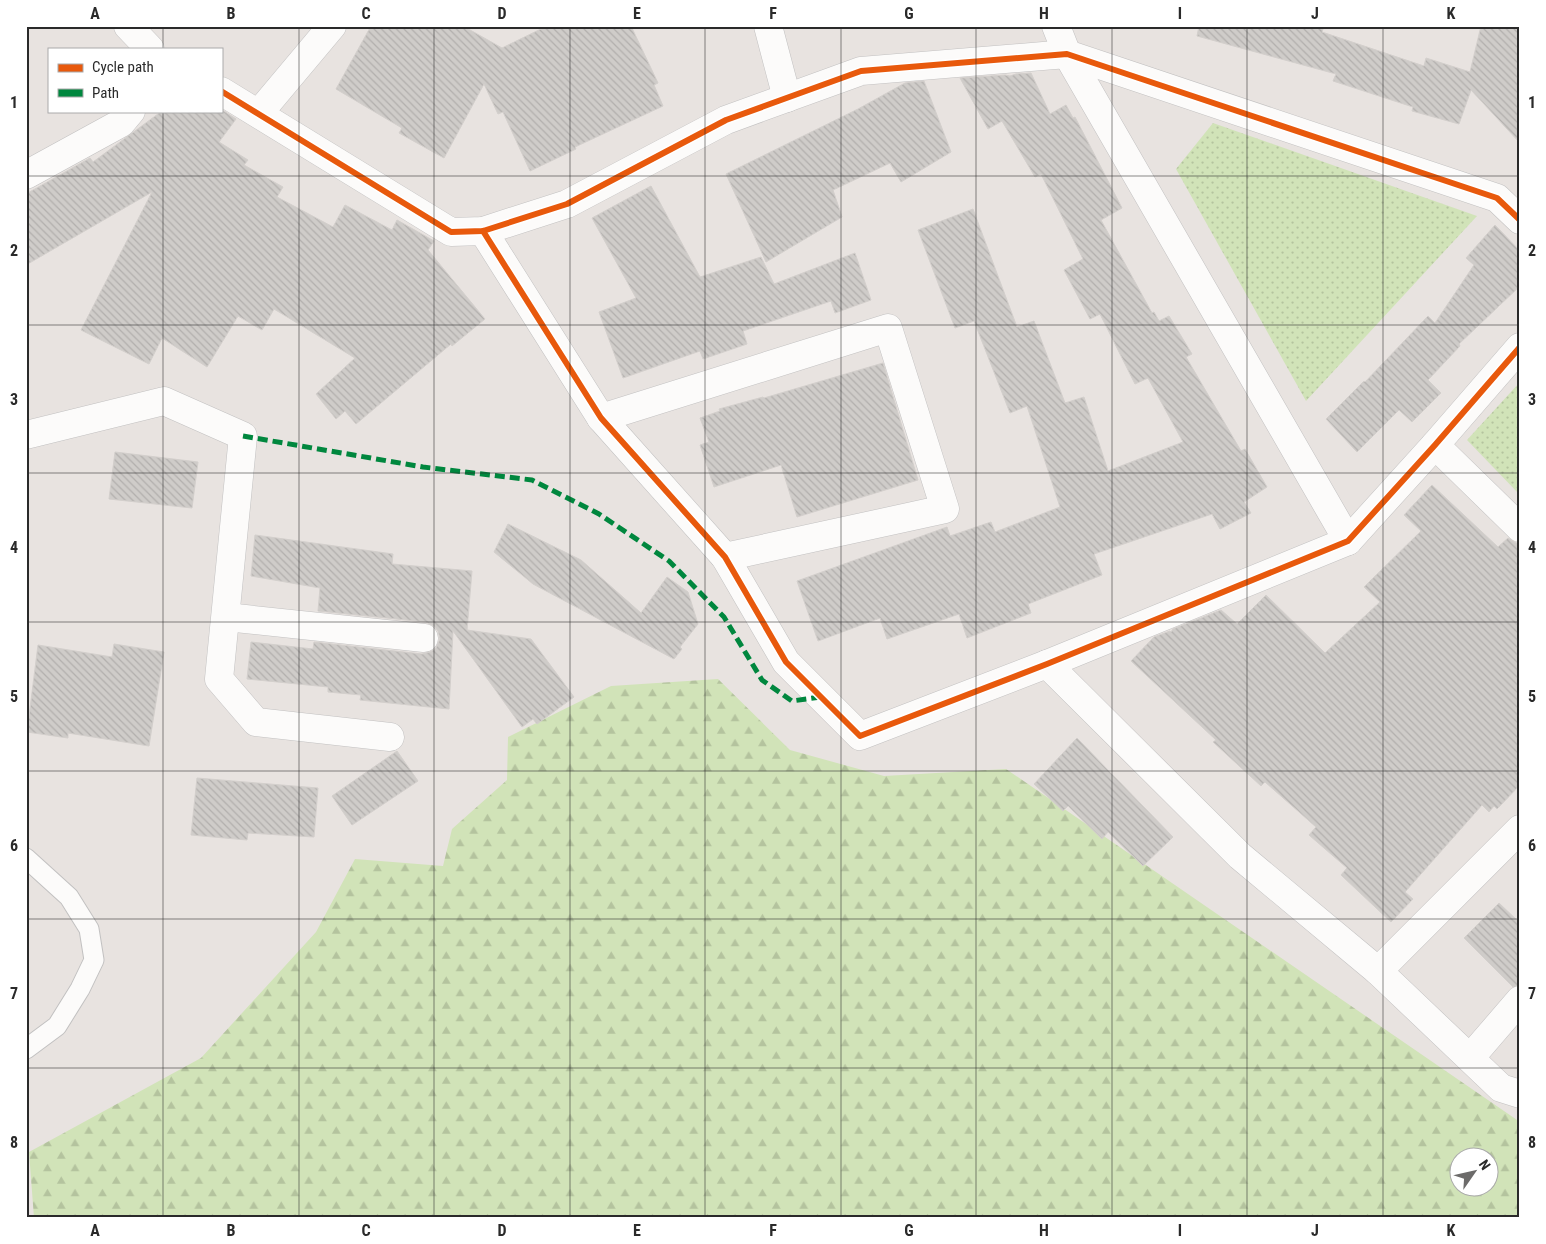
<svg xmlns="http://www.w3.org/2000/svg" width="1546" height="1244" viewBox="0 0 1546 1244" font-family="'Roboto Condensed',sans-serif">
  <style>
    .forest { fill: url(#forest-firs); fill-rule: evenodd }
    .park { fill: url(#park-dots) }
    .building { fill: url(#building-back-hatch); stroke: #d3cfcc }
    .lines { fill: none; stroke-linecap: round; stroke-linejoin: round }
    .lane-casing { stroke: #c2c1c1; stroke-width: 21 }
    .street-casing { stroke: #c2c1c1; stroke-width: 29 }
    .lane { stroke: #fcfbfa; stroke-width: 19 }
    .street { stroke: #fcfbfa; stroke-width: 28 }
    .quiet { stroke: #00873e; stroke-width: 5; stroke-dasharray: 10 5; stroke-linecap: butt }
    .cycleway-casing { stroke: #fff; stroke-width: 9 }
    .cycleway { stroke: #e8590c; stroke-width: 6 }
    .grid { fill: none; stroke: #2a2a2a; stroke-width: 1; stroke-opacity: 0.55 }
    .neatline { fill: none; stroke: #2a2a2a; stroke-width: 2 }
    .grid-label { font-size: 16px; text-anchor: middle; font-weight: bold; fill: #2a2a2a }
  </style>
  <defs>
    <pattern id="forest-firs" width="22" height="20" patternUnits="userSpaceOnUse" patternTransform="scale(1.25)"><rect width="22" height="20" fill="#d1e3b8"/><path d="M5 1l3.5 6h-7zM16 11l3.5 6h-7z" fill="#b4c39e"/></pattern>
    <pattern id="park-dots" width="8" height="8" patternUnits="userSpaceOnUse" patternTransform="scale(1.25)"><rect width="8" height="8" fill="#d1e3b8"/><path d="M2 2h.1M6 6h.1" fill="none" stroke="#b4c39e" stroke-width="1.8" stroke-linecap="round"/></pattern>
    <pattern id="building-back-hatch" width="6" height="6" patternUnits="userSpaceOnUse" patternTransform="scale(1.25)"><rect width="6" height="6" fill="#cfccc9"/><path d="M-1 5l2 2M0 0l6 6M5-1l2 2" fill="none" stroke="#b2afad"/></pattern>
  </defs>
  <rect width="100%" height="100%" fill="#e8e3e0"/>
  <path class="forest" d="M 718,679 L 790,750 L 884,776 L 1006,769 L 1520,1122 L 1520,1218 L 34,1218 L 29,1152 L 201,1058 L 316,932 L 355,859 L 443,866 L 452,829 L 507,780 L 508,737 L 611,686 ZM 1458,1156 L 1488,1156 L 1488,1186 L 1458,1186 Z"/>
  <g class="park">
    <path d="M 1213,123 L 1477,216 L 1306,401 L 1176,169 Z"/>
    <path d="M 1520,382 L 1520,495 L 1467,440 Z"/>
  </g>
  <g class="building">
    <path d="M 371,26 L 463,26 L 502,48 L 547,26 L 631,26 L 658,83 L 654,85 L 663,106 L 575,147 L 576,149 L 530,171 L 503,112 L 498,114 L 484,84 L 444,158 L 399,133 L 402,128 L 336,89 Z"/>
    <path d="M 1199,26 L 1324,26 L 1322,32 L 1424,66 L 1426,58 L 1470,72 L 1481,26 L 1520,26 L 1520,143 L 1471,90 L 1459,124 L 1412,111 L 1413,107 L 1333,81 L 1336,74 L 1197,36 Z"/>
    <path d="M 1031,73 L 1050,114 L 1066,105 L 1073,118 L 1075,117 L 1122,208 L 1101,220 L 1152,313 L 1154,312 L 1159,321 L 1169,316 L 1192,354 L 1186,357 L 1241,451 L 1245,449 L 1267,487 L 1244,502 L 1251,513 L 1220,529 L 1212,514 L 1094,554 L 1102,575 L 1028,604 L 1031,613 L 967,638 L 959,614 L 887,639 L 880,618 L 818,641 L 797,581 L 947,527 L 950,536 L 991,522 L 995,532 L 1060,507 L 1027,406 L 1010,413 L 974,321 L 955,328 L 918,230 L 973,209 L 1017,327 L 1034,321 L 1065,403 L 1084,397 L 1108,471 L 1183,442 L 1148,378 L 1135,384 L 1100,314 L 1090,319 L 1064,270 L 1083,259 L 1041,174 L 1035,177 L 1002,121 L 988,129 L 960,78 L 1005,75 L 1010,76 L 1016,74 Z"/>
    <path d="M 924,81 L 951,152 L 901,182 L 890,163 L 833,190 L 842,217 L 766,262 L 726,174 L 858,109 L 905,83 Z"/>
    <path d="M 162,111 L 224,111 L 236,119 L 219,142 L 248,160 L 244,165 L 283,187 L 277,197 L 333,227 L 345,205 L 392,230 L 397,220 L 434,241 L 428,250 L 485,319 L 452,346 L 451,344 L 356,424 L 345,411 L 336,419 L 316,394 L 355,358 L 274,309 L 262,330 L 238,316 L 207,367 L 162,338 L 149,364 L 81,330 L 152,192 L 26,265 L 26,194 L 90,158 L 93,162 Z"/>
    <path d="M 651,186 L 700,277 L 761,257 L 774,284 L 855,253 L 871,300 L 835,313 L 831,301 L 743,331 L 747,344 L 703,359 L 700,351 L 623,378 L 599,312 L 636,298 L 592,218 Z"/>
    <path d="M 1495,225 L 1520,251 L 1520,286 L 1459,344 L 1460,346 L 1428,380 L 1441,393 L 1412,422 L 1399,410 L 1357,452 L 1326,419 L 1364,381 L 1365,382 L 1428,316 L 1435,323 L 1474,265 L 1466,258 Z"/>
    <path d="M 883,363 L 918,480 L 797,517 L 781,465 L 714,487 L 700,445 L 709,442 L 700,418 L 720,411 L 719,409 L 763,397 L 764,398 Z"/>
    <path d="M 115,452 L 198,462 L 192,508 L 109,499 Z"/>
    <path d="M 1432,485 L 1498,547 L 1508,538 L 1516,543 L 1520,543 L 1520,785 L 1497,809 L 1494,806 L 1489,812 L 1482,805 L 1405,892 L 1413,899 L 1391,922 L 1341,875 L 1347,868 L 1309,835 L 1316,827 L 1265,782 L 1261,786 L 1213,742 L 1216,740 L 1131,661 L 1154,637 L 1170,631 L 1171,632 L 1173,629 L 1221,610 L 1237,624 L 1266,595 L 1325,653 L 1380,602 L 1364,587 L 1421,531 L 1404,515 Z"/>
    <path d="M 508,524 L 581,560 L 641,613 L 667,577 L 688,592 L 698,624 L 680,647 L 682,649 L 674,659 L 533,584 L 494,552 Z"/>
    <path d="M 255,535 L 393,554 L 392,564 L 472,571 L 467,630 L 531,639 L 574,697 L 537,724 L 533,719 L 522,727 L 453,631 L 449,709 L 360,700 L 361,695 L 328,692 L 328,687 L 247,679 L 251,642 L 313,649 L 314,642 L 422,654 L 430,652 L 436,648 L 440,639 L 438,631 L 434,626 L 426,622 L 318,611 L 320,588 L 251,576 Z"/>
    <path d="M 114,644 L 164,652 L 149,746 L 68,733 L 68,738 L 27,732 L 38,645 L 112,657 Z"/>
    <path d="M 1077,738 L 1173,837 L 1143,866 L 1108,832 L 1102,839 L 1068,806 L 1063,811 L 1034,784 Z"/>
    <path d="M 397,751 L 418,781 L 352,825 L 332,796 Z"/>
    <path d="M 197,778 L 318,788 L 314,837 L 248,833 L 247,840 L 191,835 Z"/>
    <path d="M 1499,903 L 1520,923 L 1520,985 L 1513,987 L 1464,938 Z"/>
  </g>
  <g class="lines">
    <g class="lane-casing">
      <path id="lane" d="M 26,858 L 69,897 L 89,929 L 94,960 L 80,989 L 57,1026 L 26,1049"/>
    </g>
    <g class="street-casing">
      <g id="street">
        <path d="M 128,26 L 150,49"/>
        <path d="M 768,26 L 787,98"/>
        <path d="M 1056,26 L 1067,54 L 1348,541"/>
        <path d="M 221,91 L 451,232 L 483,231 L 567,204 L 726,120 L 861,71 L 1067,54 L 1497,198 L 1520,220"/>
        <path d="M 259,113 L 332,26"/>
        <path d="M 26,175 L 121,123 L 131,111"/>
        <path d="M 483,231 L 601,418 L 725,557 L 786,662 L 860,736 L 1047,664 L 1348,541 L 1435,445 L 1520,347"/>
        <path d="M 601,418 L 888,328 L 945,509 L 725,557"/>
        <path d="M 26,435 L 164,401 L 243,436 L 219,679 L 256,722 L 390,737"/>
        <path d="M 1435,445 L 1520,528"/>
        <path d="M 226,617 L 424,638"/>
        <path d="M 1047,664 L 1240,856 L 1378,971 L 1501,1088 L 1520,1094"/>
        <path d="M 1378,971 L 1520,829"/>
        <path d="M 1470,1058 L 1520,1000"/>
      </g>
    </g>
    <use href="#lane" class="lane"/>
    <use href="#street" class="street"/>
    <path class="quiet" d="M 243,436 L 423,467 L 532,480 L 599,514 L 669,561 L 724,617 L 762,680 L 792,701 L 821,697"/>
    <g class="cycleway-casing">
      <g id="cycleway">
        <path d="M 221,91 L 451,232 L 483,231 L 567,204 L 726,120 L 861,71 L 1067,54 L 1497,198 L 1520,220"/>
        <path d="M 483,231 L 601,418 L 725,557 L 786,662 L 860,736 L 1047,664 L 1348,541 L 1435,445 L 1520,347"/>
      </g>
    </g>
    <use href="#cycleway" class="cycleway"/>
  </g>
  <path class="grid" d="M 163,26 L 163,49M 299,26 L 299,1218M 434,26 L 434,1218M 570,26 L 570,1218M 705,26 L 705,1218M 841,26 L 841,1218M 976,26 L 976,1218M 1112,26 L 1112,1218M 1247,26 L 1247,1218M 1383,26 L 1383,1218M 163,111 L 163,1218M 26,176 L 1520,176M 26,325 L 1520,325M 26,473 L 1520,473M 26,622 L 1520,622M 26,771 L 1520,771M 26,919 L 1520,919M 26,1068 L 1520,1068"/>
  <rect width="1546" height="1244" fill="none" stroke="#ffffff" stroke-width="55"/>
  <rect x="48" y="48" width="175" height="65" fill="#ffffff" stroke="#aaaaaa"/>
  <rect x="58" y="64" width="25" height="8" fill="#e8590c" stroke="#aaaaaa"/>
  <text x="92" y="72" font-size="15" fill="#2a2a2a">Cycle path</text>
  <rect x="58" y="89" width="25" height="8" fill="#00873e" stroke="#aaaaaa"/>
  <text x="92" y="98" font-size="15" fill="#2a2a2a">Path</text>
  <g transform="translate(1474 1172) rotate(56)"><circle r="24" fill="#ffffff" stroke="#aaaaaa"/>
  <path d="M0-4L9 19L0 12L-9 19Z" fill="#6c6b6a"/>
  <text y="-8" font-size="14" font-weight="bold" text-anchor="middle" fill="#2a2a2a">N</text>
  </g>
  <rect x="28" y="28" width="1490" height="1188" class="neatline"/>
  <g class="grid-label">
    <text x="95" y="19">A</text>
    <text x="231" y="19">B</text>
    <text x="366" y="19">C</text>
    <text x="502" y="19">D</text>
    <text x="637" y="19">E</text>
    <text x="773" y="19">F</text>
    <text x="909" y="19">G</text>
    <text x="1044" y="19">H</text>
    <text x="1180" y="19">I</text>
    <text x="1315" y="19">J</text>
    <text x="1451" y="19">K</text>
    <text x="14" y="108">1</text>
    <text x="1532" y="108">1</text>
    <text x="14" y="256">2</text>
    <text x="1532" y="256">2</text>
    <text x="14" y="405">3</text>
    <text x="1532" y="405">3</text>
    <text x="14" y="553">4</text>
    <text x="1532" y="553">4</text>
    <text x="14" y="702">5</text>
    <text x="1532" y="702">5</text>
    <text x="14" y="851">6</text>
    <text x="1532" y="851">6</text>
    <text x="14" y="999">7</text>
    <text x="1532" y="999">7</text>
    <text x="14" y="1148">8</text>
    <text x="1532" y="1148">8</text>
    <text x="95" y="1236">A</text>
    <text x="231" y="1236">B</text>
    <text x="366" y="1236">C</text>
    <text x="502" y="1236">D</text>
    <text x="637" y="1236">E</text>
    <text x="773" y="1236">F</text>
    <text x="909" y="1236">G</text>
    <text x="1044" y="1236">H</text>
    <text x="1180" y="1236">I</text>
    <text x="1315" y="1236">J</text>
    <text x="1451" y="1236">K</text>
  </g>
</svg>
